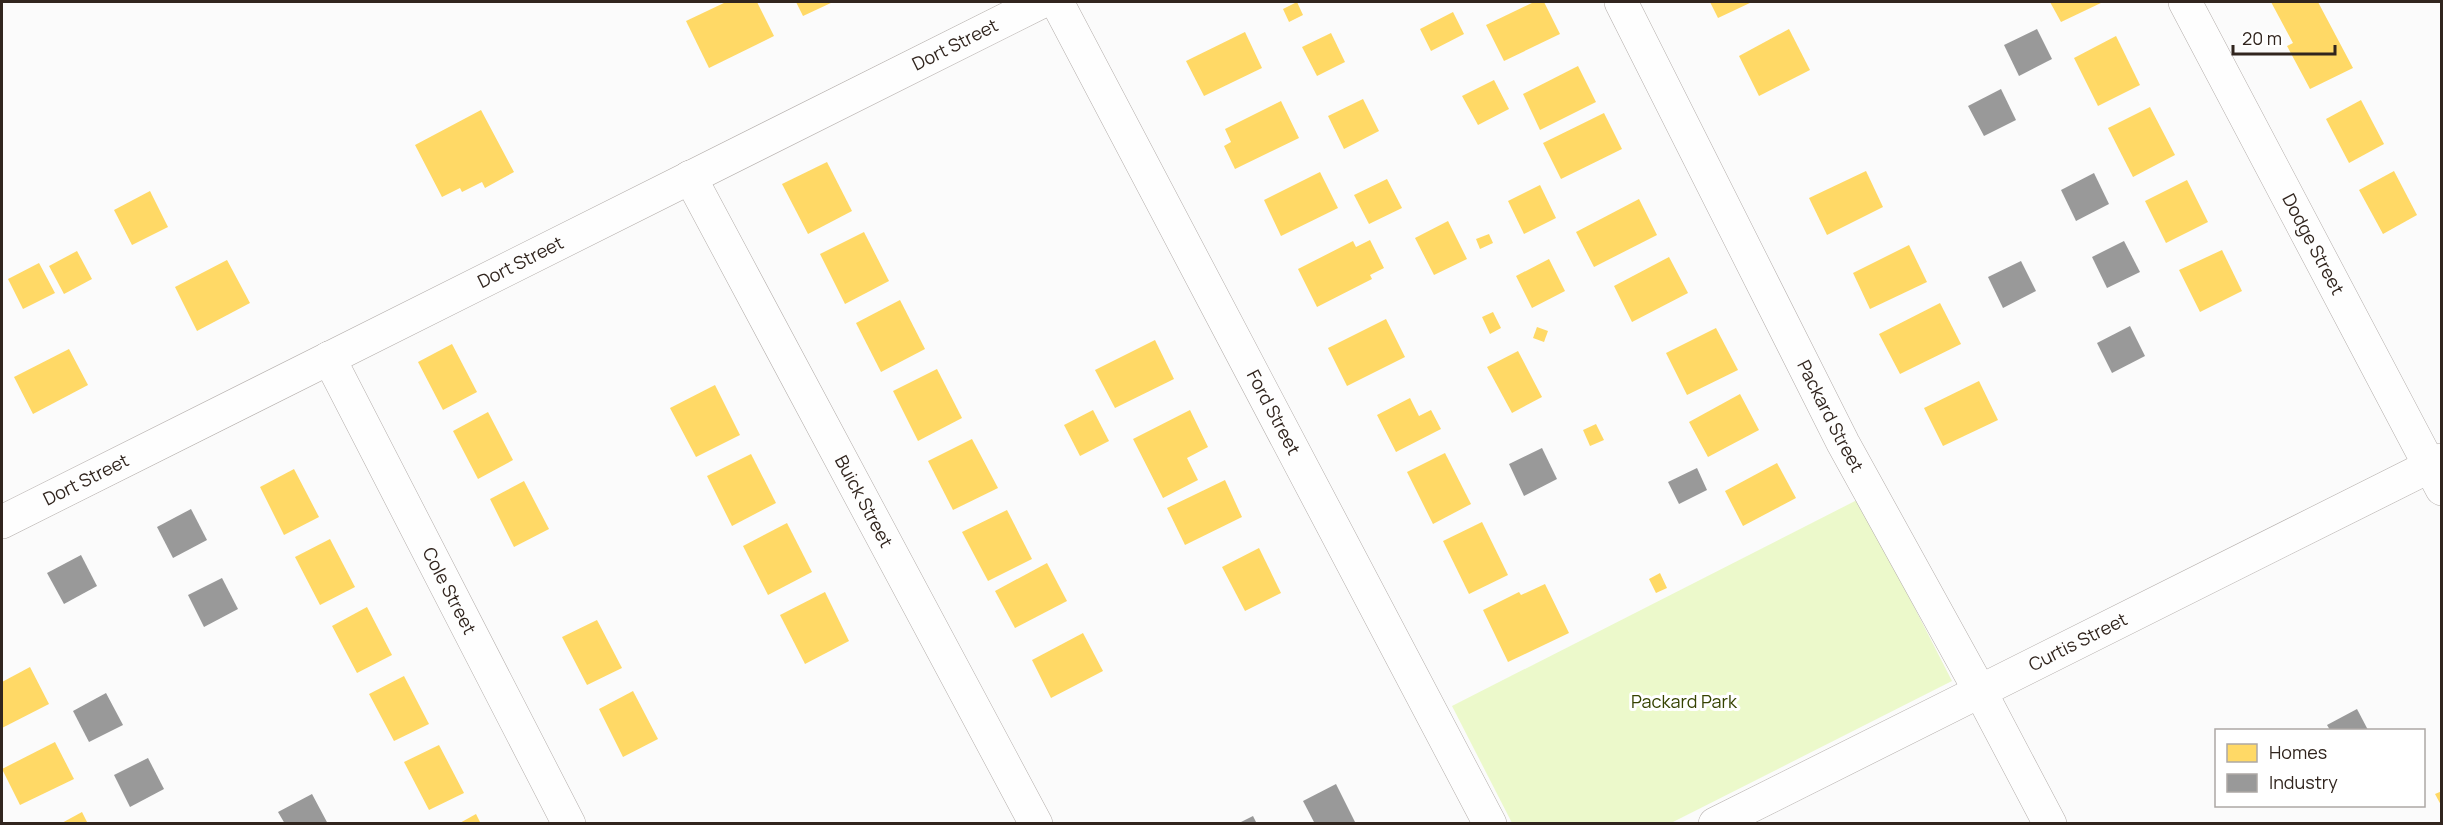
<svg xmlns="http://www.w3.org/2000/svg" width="2443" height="825" viewBox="0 0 2443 825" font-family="Manrope,sans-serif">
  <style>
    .green { fill: #ecf9cb }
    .homes { fill: #ffd966 }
    .industry { fill: #999 }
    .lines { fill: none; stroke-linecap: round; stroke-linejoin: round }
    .street-casing { stroke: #b3adaa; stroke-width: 34 }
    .street { stroke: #fefefe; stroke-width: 33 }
    .labels { text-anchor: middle; stroke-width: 6; stroke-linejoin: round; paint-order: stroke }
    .street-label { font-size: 18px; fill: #31251e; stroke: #fff }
    .park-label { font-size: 18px; fill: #354200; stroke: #fff }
  </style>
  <rect width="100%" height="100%" fill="#fbfbfb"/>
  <path class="green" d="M 1859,499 L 1952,681 L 1671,823 L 1512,823 L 1452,706 Z"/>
  <g class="homes">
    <path d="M 726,2 L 757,2 L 774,36 L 709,68 L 686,21 Z"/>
    <path d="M 796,2 L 833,2 L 803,16 Z"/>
    <path d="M 1297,2 L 1303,15 L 1289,22 L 1283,9 Z"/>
    <path d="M 1534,2 L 1544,2 L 1560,34 L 1504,61 L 1486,25 Z"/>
    <path d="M 1710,2 L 1752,2 L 1718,18 Z"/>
    <path d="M 2050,2 L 2103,2 L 2061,22 Z"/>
    <path d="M 2271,2 L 2318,2 L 2353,68 L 2310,89 L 2287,46 L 2293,43 Z"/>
    <path d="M 1453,12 L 1464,34 L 1431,51 L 1420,29 Z"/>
    <path d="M 1789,29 L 1810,70 L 1759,96 L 1739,56 Z"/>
    <path d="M 1245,32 L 1262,68 L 1204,96 L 1186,61 Z"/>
    <path d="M 1331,33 L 1345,62 L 1317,76 L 1302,47 Z"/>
    <path d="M 2116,36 L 2140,85 L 2098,106 L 2074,58 Z"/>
    <path d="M 1578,66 L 1596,102 L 1540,130 L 1523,94 Z"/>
    <path d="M 1494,80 L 1509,109 L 1478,125 L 1462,96 Z"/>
    <path d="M 1363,99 L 1379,131 L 1344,149 L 1328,116 Z"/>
    <path d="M 2361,100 L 2384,144 L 2349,163 L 2326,119 Z"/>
    <path d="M 1281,101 L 1299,138 L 1235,169 L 1224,146 L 1231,142 L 1225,129 Z"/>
    <path d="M 2150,107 L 2175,155 L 2133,177 L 2108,128 Z"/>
    <path d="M 481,110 L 514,172 L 485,188 L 482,182 L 462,192 L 460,188 L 442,197 L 415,145 Z"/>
    <path d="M 1604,113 L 1622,149 L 1561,179 L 1543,143 Z"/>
    <path d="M 827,162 L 852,211 L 808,234 L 782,184 Z"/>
    <path d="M 1866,171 L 1883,207 L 1827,235 L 1809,198 Z"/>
    <path d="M 2394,171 L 2417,215 L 2383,234 L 2359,190 Z"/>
    <path d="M 1320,172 L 1338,208 L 1281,236 L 1264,200 Z"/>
    <path d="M 1387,179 L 1402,208 L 1369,224 L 1354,195 Z"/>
    <path d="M 2187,180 L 2208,222 L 2166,243 L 2145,201 Z"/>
    <path d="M 1540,185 L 1556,218 L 1524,234 L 1508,201 Z"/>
    <path d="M 150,191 L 168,227 L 132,245 L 114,210 Z"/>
    <path d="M 1639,199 L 1657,235 L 1594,267 L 1576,232 Z"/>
    <path d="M 1448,221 L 1467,259 L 1434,275 L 1415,238 Z"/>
    <path d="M 864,232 L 889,281 L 845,304 L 820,254 Z"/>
    <path d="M 1489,234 L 1493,243 L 1480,249 L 1476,239 Z"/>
    <path d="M 1370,240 L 1384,268 L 1370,275 L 1372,279 L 1317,307 L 1298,269 L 1353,241 L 1356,247 Z"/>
    <path d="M 1909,245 L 1927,282 L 1870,309 L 1853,273 Z"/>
    <path d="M 2222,250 L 2242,291 L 2200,312 L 2179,270 Z"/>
    <path d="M 77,251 L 92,279 L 64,294 L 49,266 Z"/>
    <path d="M 1669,257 L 1688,293 L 1632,322 L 1614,286 Z"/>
    <path d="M 1549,259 L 1565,291 L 1532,308 L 1516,276 Z"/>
    <path d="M 227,260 L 250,303 L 197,331 L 175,287 Z"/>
    <path d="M 39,263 L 55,293 L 23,309 L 8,279 Z"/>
    <path d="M 900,300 L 925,349 L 881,372 L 856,323 Z"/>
    <path d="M 1940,303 L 1961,344 L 1900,374 L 1879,334 Z"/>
    <path d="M 1493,312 L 1501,328 L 1490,334 L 1482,317 Z"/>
    <path d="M 1386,319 L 1405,357 L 1347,386 L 1328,348 Z"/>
    <path d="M 1537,327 L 1548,331 L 1544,342 L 1533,338 Z"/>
    <path d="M 1716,328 L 1738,370 L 1687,395 L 1666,353 Z"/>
    <path d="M 1155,340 L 1174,379 L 1115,408 L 1095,370 Z"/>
    <path d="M 452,344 L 477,392 L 443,410 L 418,362 Z"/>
    <path d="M 69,349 L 88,385 L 33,414 L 14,377 Z"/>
    <path d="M 1518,351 L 1542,397 L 1512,413 L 1487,367 Z"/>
    <path d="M 937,369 L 962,418 L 918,441 L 893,391 Z"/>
    <path d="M 1979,381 L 1998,420 L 1943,446 L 1924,408 Z"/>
    <path d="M 715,385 L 740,435 L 696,457 L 670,408 Z"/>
    <path d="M 1740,394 L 1759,430 L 1708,457 L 1689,422 Z"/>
    <path d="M 1410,398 L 1419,416 L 1431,410 L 1441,429 L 1396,452 L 1377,415 Z"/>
    <path d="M 1093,410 L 1109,441 L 1080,456 L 1064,425 Z"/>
    <path d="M 1190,410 L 1208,447 L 1187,458 L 1198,480 L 1163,498 L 1133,439 Z"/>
    <path d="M 488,412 L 513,460 L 478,479 L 453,431 Z"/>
    <path d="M 1596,424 L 1604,440 L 1590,446 L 1583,430 Z"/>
    <path d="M 972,439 L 998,488 L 953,510 L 928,461 Z"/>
    <path d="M 1445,453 L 1471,504 L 1433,524 L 1407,472 Z"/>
    <path d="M 751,454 L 776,503 L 732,526 L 707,476 Z"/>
    <path d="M 1777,463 L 1796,498 L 1743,526 L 1725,491 Z"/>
    <path d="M 294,469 L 319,517 L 284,535 L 260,487 Z"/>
    <path d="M 1225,480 L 1242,517 L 1185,545 L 1167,508 Z"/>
    <path d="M 524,481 L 549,529 L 514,547 L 490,499 Z"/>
    <path d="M 1007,510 L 1032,559 L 988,581 L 962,532 Z"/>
    <path d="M 1482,522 L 1508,575 L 1469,594 L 1443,541 Z"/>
    <path d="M 787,523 L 812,572 L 768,595 L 743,546 Z"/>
    <path d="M 330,539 L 355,587 L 320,605 L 295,557 Z"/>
    <path d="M 1259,548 L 1281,593 L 1245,611 L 1222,567 Z"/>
    <path d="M 1047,563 L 1067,601 L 1015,628 L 995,591 Z"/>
    <path d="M 1660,573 L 1667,588 L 1656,593 L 1649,579 Z"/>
    <path d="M 1545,584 L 1569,633 L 1508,662 L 1483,610 L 1519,592 L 1521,595 Z"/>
    <path d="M 825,592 L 849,641 L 805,664 L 780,615 Z"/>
    <path d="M 367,607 L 392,655 L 357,673 L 332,626 Z"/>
    <path d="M 597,620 L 622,668 L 587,685 L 562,637 Z"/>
    <path d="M 1083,633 L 1103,671 L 1051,698 L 1032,660 Z"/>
    <path d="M 30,667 L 49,704 L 2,728 L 2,682 Z"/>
    <path d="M 404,676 L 429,724 L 394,741 L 369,694 Z"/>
    <path d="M 633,691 L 658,739 L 623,757 L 599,709 Z"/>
    <path d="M 55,742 L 74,779 L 20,805 L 2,769 Z"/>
    <path d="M 439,745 L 464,793 L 429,810 L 404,762 Z"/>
    <path d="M 2442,791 L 2442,807 L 2435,794 Z"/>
    <path d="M 82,812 L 88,824 L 60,824 Z"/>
    <path d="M 476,814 L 481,824 L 458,824 Z"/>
  </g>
  <g class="industry">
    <path d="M 2037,29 L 2052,59 L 2019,76 L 2004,45 Z"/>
    <path d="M 2001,89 L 2016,120 L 1984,136 L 1968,106 Z"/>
    <path d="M 2094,173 L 2109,204 L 2076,221 L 2061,190 Z"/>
    <path d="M 2124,241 L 2140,272 L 2107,288 L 2092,257 Z"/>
    <path d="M 2021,261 L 2036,291 L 2003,308 L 1988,277 Z"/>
    <path d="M 2130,326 L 2145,356 L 2112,373 L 2097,343 Z"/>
    <path d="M 1542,448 L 1557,479 L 1524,496 L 1509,464 Z"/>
    <path d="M 1697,468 L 1707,490 L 1679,504 L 1668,482 Z"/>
    <path d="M 191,509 L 207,540 L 173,558 L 157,527 Z"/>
    <path d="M 81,555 L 97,586 L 64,604 L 47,573 Z"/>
    <path d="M 222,578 L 238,609 L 204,627 L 188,595 Z"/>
    <path d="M 106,693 L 123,725 L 89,742 L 73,711 Z"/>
    <path d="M 2357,709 L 2368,730 L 2330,730 L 2327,725 Z"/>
    <path d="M 148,758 L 164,789 L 130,807 L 114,775 Z"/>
    <path d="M 1336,784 L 1355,822 L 1315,824 L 1303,801 Z"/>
    <path d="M 312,794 L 328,824 L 285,824 L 278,812 Z"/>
    <path d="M 1253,816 L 1257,824 L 1237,824 Z"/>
  </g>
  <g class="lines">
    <g class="street-casing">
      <g id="street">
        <path id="s1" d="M 1057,2 L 1490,824"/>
        <path id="s2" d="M 1621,2 L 1843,443 L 1981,693 L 2050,824"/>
        <path id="s3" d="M 2185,2 L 2442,489"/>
        <path id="s4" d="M 690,177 L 1036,824"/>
        <path id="s5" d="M 329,358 L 569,824"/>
        <path id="s6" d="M 2,522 L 1041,2"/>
        <path id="s7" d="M 1715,824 L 2442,460"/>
      </g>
    </g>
    <use href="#street" class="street"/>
  </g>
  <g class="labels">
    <g class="street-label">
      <text dy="6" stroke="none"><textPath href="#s6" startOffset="1066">Dort Street</textPath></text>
      <text dy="6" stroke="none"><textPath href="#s3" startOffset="274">Dodge Street</textPath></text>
      <text dy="6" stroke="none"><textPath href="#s6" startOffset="580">Dort Street</textPath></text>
      <text dy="6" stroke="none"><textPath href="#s1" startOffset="464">Ford Street</textPath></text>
      <text dy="6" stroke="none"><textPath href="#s2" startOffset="464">Packard Street</textPath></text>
      <text dy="6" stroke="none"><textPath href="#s6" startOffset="94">Dort Street</textPath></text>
      <text dy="6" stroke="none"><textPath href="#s4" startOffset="368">Buick Street</textPath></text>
      <text dy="6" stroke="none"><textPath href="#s5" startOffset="262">Cole Street</textPath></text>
      <text dy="6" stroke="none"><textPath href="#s7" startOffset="406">Curtis Street</textPath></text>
    </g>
    <g class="park-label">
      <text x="1684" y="708">Packard Park</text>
    </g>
  </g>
  <rect width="2443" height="825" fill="none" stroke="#31251e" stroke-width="6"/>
  <rect x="2215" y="729" width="210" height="78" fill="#ffffff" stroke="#ada8a5" stroke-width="1.5"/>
  <rect x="2227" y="744" width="30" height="18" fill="#ffd966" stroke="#ada8a5" stroke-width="1.5"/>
  <text x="2269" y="759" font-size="18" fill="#31251e">Homes</text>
  <rect x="2227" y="774" width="30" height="18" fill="#999999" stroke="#ada8a5" stroke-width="1.5"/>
  <text x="2269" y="789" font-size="18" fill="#31251e">Industry</text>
  <path d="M2233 45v9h102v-9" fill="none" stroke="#31251e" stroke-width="3"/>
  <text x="2242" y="45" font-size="18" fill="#31251e" stroke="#ffffff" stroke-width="4.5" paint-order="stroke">20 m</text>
</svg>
